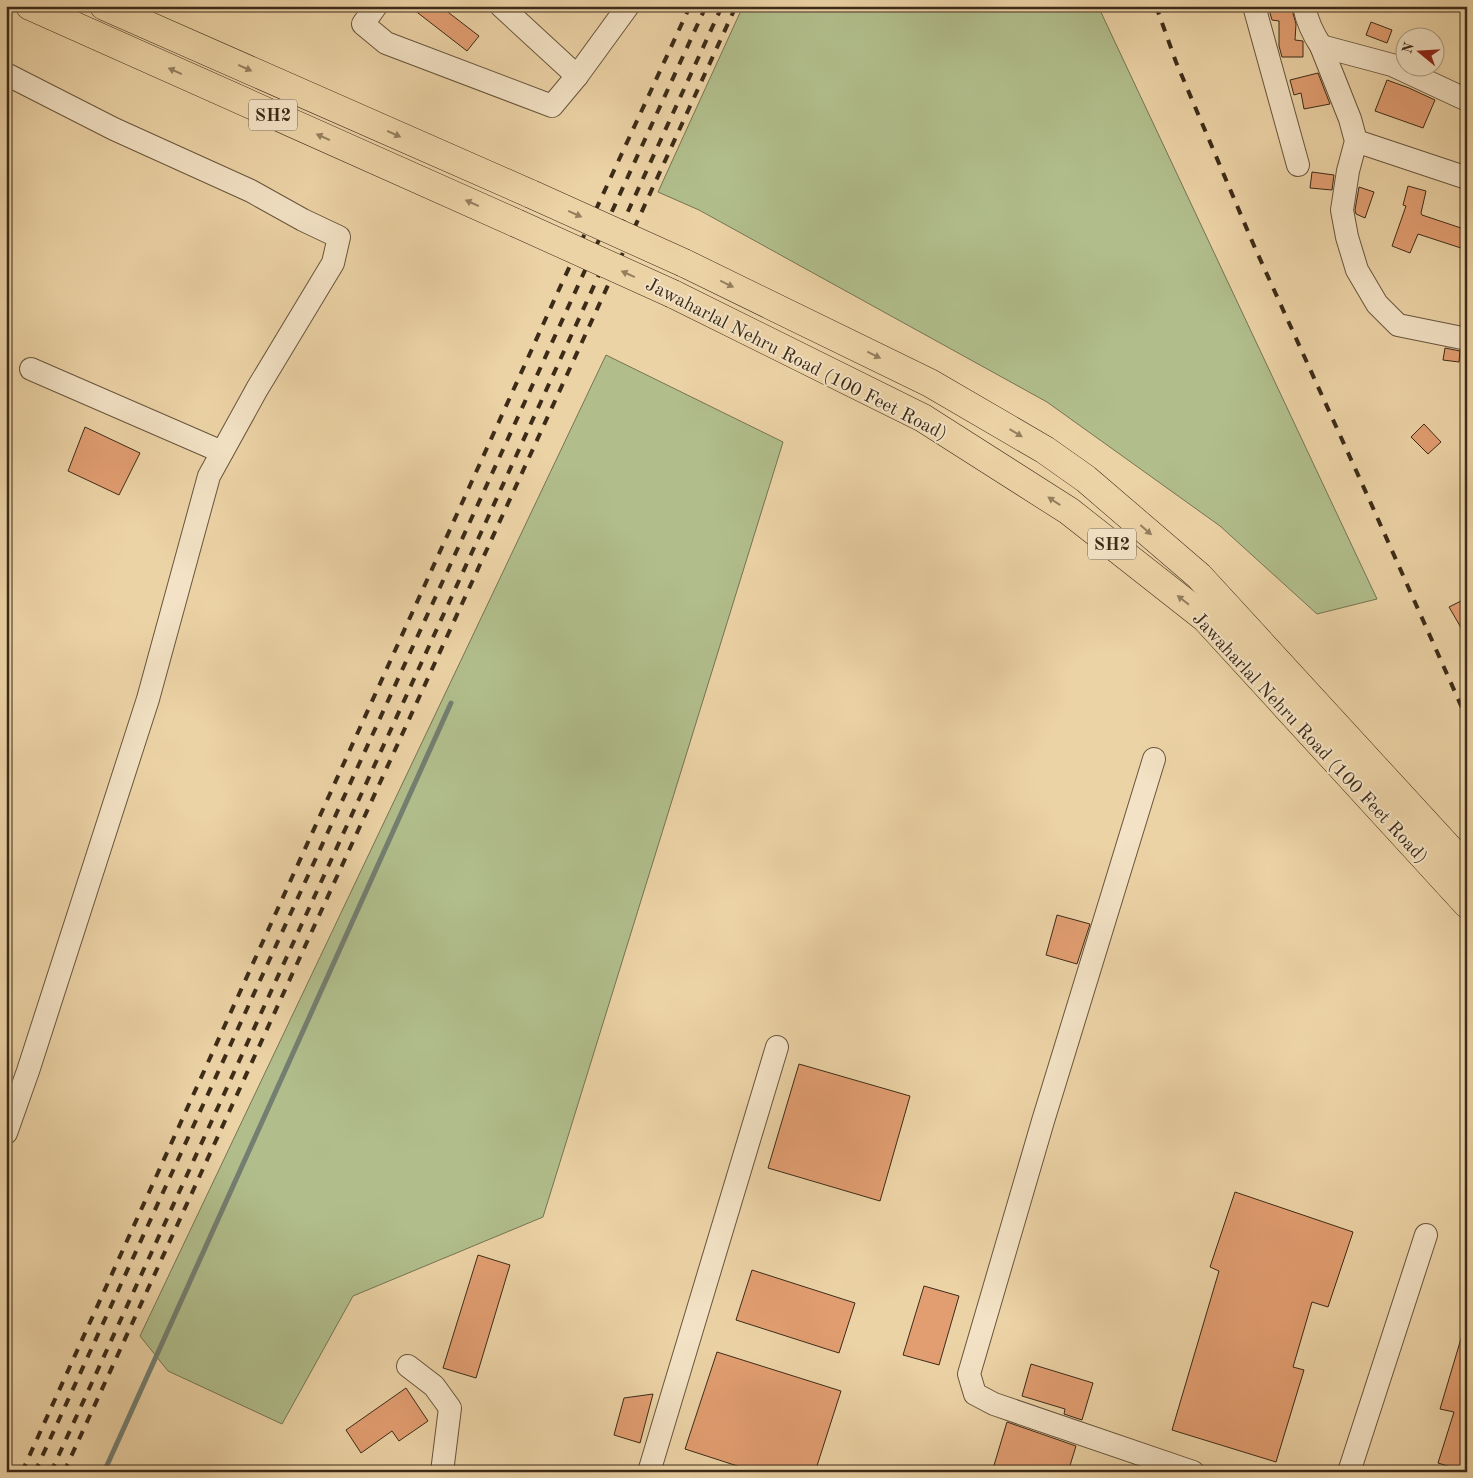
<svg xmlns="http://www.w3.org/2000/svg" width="1473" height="1478" viewBox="0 0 1473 1478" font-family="'Old Standard TT',serif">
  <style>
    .green { fill: #b1be8c; stroke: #767452 }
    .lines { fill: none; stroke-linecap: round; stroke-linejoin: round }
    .stream { stroke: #747f71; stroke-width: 5 }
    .building { fill: #e29e71; stroke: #3c2b18 }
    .minor-casing { stroke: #68553c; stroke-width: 24 }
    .major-casing { stroke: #3c2b18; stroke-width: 29 }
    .minor { stroke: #f3e2c5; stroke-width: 22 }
    .major { stroke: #ecd3a6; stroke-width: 28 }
    .rail { stroke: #3c2b18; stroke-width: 4; stroke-dasharray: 9 9; stroke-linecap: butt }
    .major-bridge-casing { stroke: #3c2b18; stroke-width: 29; stroke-linecap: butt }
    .major-bridge { stroke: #ecd3a6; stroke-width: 28 }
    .oneway { fill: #947f5f }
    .labels { text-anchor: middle; stroke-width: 4; stroke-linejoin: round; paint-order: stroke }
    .shield { fill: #f3e2c5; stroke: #73624c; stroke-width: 1 }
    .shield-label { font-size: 18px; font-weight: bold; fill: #3c2b18 }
    .street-label { font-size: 19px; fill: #3c2b18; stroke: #f3e2c5 }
  </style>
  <rect width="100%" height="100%" fill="#ecd3a6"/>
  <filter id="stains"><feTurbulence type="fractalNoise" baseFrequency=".004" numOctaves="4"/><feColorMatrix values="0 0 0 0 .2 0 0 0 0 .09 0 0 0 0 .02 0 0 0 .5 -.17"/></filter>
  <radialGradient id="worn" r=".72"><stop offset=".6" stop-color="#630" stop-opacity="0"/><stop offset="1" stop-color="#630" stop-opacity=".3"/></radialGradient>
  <g class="green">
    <path d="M 743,6 L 1098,6 L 1377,599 L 1317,614 L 1220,526 L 1047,402 L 699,210 L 658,192 Z"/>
    <path d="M 606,355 L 783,442 L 543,1217 L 353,1296 L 282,1424 L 168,1371 L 140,1336 Z"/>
  </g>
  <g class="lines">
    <path class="stream" d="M 104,1472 L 451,703"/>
  </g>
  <g class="building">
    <path d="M 409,6 L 440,6 L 479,36 L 467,51 Z"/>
    <path d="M 1268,6 L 1291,6 L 1296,24 L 1295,40 L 1303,41 L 1303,57 L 1282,57 L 1279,46 L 1279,21 L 1272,20 Z"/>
    <path d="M 1371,22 L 1392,30 L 1387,43 L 1366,35 Z"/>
    <path d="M 1318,73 L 1330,104 L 1304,109 L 1301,93 L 1294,95 L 1290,80 Z"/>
    <path d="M 1387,80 L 1409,88 L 1435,100 L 1423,128 L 1375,111 Z"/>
    <path d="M 1312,172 L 1334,175 L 1332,190 L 1310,188 Z"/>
    <path d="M 1408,186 L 1426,191 L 1421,213 L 1422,215 L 1467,230 L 1467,250 L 1418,234 L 1410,253 L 1392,246 L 1406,206 L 1403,205 Z"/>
    <path d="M 1359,187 L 1374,192 L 1365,218 L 1356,214 L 1355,210 Z"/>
    <path d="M 1445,348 L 1460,351 L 1459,362 L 1443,360 Z"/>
    <path d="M 1424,424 L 1441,442 L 1428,454 L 1411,437 Z"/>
    <path d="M 85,427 L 140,453 L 119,495 L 68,471 Z"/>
    <path d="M 1467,598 L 1467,638 L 1449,607 Z"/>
    <path d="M 1057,915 L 1090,924 L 1077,964 L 1046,955 Z"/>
    <path d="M 799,1064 L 910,1096 L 880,1201 L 768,1168 Z"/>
    <path d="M 1235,1192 L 1353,1232 L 1328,1307 L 1312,1302 L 1293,1367 L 1304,1370 L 1276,1462 L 1172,1430 L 1219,1271 L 1210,1267 Z"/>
    <path d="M 478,1255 L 510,1265 L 476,1378 L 443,1368 Z"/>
    <path d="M 752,1270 L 855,1303 L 839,1353 L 736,1320 Z"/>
    <path d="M 924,1286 L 959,1296 L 939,1365 L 903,1355 Z"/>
    <path d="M 1463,1332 L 1467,1332 L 1467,1472 L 1438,1463 L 1454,1412 L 1440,1409 Z"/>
    <path d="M 717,1352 L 841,1391 L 815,1472 L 756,1472 L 685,1449 Z"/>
    <path d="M 1031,1364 L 1093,1383 L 1082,1420 L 1064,1414 L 1065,1409 L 1022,1396 Z"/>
    <path d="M 406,1388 L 428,1421 L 399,1441 L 392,1431 L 361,1453 L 346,1430 Z"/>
    <path d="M 653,1394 L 640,1443 L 614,1435 L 624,1398 Z"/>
    <path d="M 1007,1422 L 1076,1446 L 1068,1472 L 992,1472 Z"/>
  </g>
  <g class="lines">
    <g class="minor-casing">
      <g id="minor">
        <path d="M 376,6 L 363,24 L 386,43 L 552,106 L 577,76 L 628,6"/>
        <path d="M 501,6 L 577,76"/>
        <path d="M 1254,6 L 1298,165"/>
        <path d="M 1304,6 C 1307,21 1313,34 1321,46 L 1350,119 L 1356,141 L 1348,171 L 1342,210 L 1347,237 L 1357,270 L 1377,304 L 1398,325 L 1467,339"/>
        <path d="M 1321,46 L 1392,65 L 1467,100"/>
        <path d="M 6,74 L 114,129 L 251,191 L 303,220 L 339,237 L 333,263 L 257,389 L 209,476 L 148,699 L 28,1071 L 6,1133"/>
        <path d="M 1356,141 L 1467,178"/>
        <path d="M 31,369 L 222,452"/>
        <path d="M 1154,759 L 1043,1121 L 969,1374 L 975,1394 L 994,1404 L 1193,1472"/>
        <path d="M 408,1366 L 434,1386 L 450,1408 L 442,1472"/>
        <path d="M 649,1472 L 777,1047"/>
        <path d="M 1349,1472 L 1426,1235"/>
      </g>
    </g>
    <g class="major-casing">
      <g id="major">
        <path d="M 30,6 L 516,223"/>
        <path d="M 104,6 L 531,194"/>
        <path d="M 684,263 L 930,383 L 1045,450 L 1086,479 L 1199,576 L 1467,868"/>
        <path d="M 673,294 L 923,418 L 1069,511 L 1205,618 L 1467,904"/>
      </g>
    </g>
    <use href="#minor" class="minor"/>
    <use href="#major" class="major"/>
    <g class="rail">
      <path d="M 1156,6 L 1176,62 L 1255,248 L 1369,499 L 1467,719"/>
      <path d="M 22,1472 L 556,296 L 690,6"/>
      <path d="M 35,1472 L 706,6"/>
      <path d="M 51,1472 L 722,6"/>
      <path d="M 64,1472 L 736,6"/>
    </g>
    <g class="major-bridge-casing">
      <g id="major-bridge">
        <path d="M 531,194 L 684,263"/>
        <path d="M 516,223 L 673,294"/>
      </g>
    </g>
    <use href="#major-bridge" class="major-bridge"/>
  </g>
  <defs><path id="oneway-solid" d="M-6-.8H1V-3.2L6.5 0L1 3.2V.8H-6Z" transform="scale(1.25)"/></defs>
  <g class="oneway">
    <use href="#oneway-solid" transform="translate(245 68) rotate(24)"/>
    <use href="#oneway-solid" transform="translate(175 71) rotate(-156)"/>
    <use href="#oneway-solid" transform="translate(394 134) rotate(24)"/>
    <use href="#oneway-solid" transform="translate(323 137) rotate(-156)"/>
    <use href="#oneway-solid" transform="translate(472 203) rotate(-156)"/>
    <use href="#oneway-solid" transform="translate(575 214) rotate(24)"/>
    <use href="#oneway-solid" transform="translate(628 274) rotate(-156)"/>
    <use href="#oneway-solid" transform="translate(727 284) rotate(26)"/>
    <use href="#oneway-solid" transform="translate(874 355) rotate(26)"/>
    <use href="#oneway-solid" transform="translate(1016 433) rotate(31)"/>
    <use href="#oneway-solid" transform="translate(1054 501) rotate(-147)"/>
    <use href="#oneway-solid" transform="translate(1146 530) rotate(41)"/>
    <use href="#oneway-solid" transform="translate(1183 600) rotate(-142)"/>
  </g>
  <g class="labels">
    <g class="shield">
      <rect x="249" y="99.5" width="48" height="31" rx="4"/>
      <rect x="1088" y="528.5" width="48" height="31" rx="4"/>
    </g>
    <g class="shield-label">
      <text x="273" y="121">SH2</text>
      <text x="1112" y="550">SH2</text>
    </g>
    <g class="street-label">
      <text transform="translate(797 358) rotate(27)" y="7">Jawaharlal Nehru Road (100 Feet Road)</text>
      <text transform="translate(1311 737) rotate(47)" y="7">Jawaharlal Nehru Road (100 Feet Road)</text>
    </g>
  </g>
  <rect width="1473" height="1478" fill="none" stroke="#ecd3a6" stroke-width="25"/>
  <rect x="8" y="8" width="1458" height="1463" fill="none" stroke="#3c2b18" stroke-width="2.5"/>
  <rect x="12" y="12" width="1448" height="1453" fill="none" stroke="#3c2b18"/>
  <g transform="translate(1420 52) rotate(288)"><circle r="24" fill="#f3e2c5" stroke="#aa9980"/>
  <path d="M0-4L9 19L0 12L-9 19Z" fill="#8f2418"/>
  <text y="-8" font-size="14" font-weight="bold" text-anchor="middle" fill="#3c2b18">N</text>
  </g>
  <rect width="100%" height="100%" filter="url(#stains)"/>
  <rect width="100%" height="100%" fill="url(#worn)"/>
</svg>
